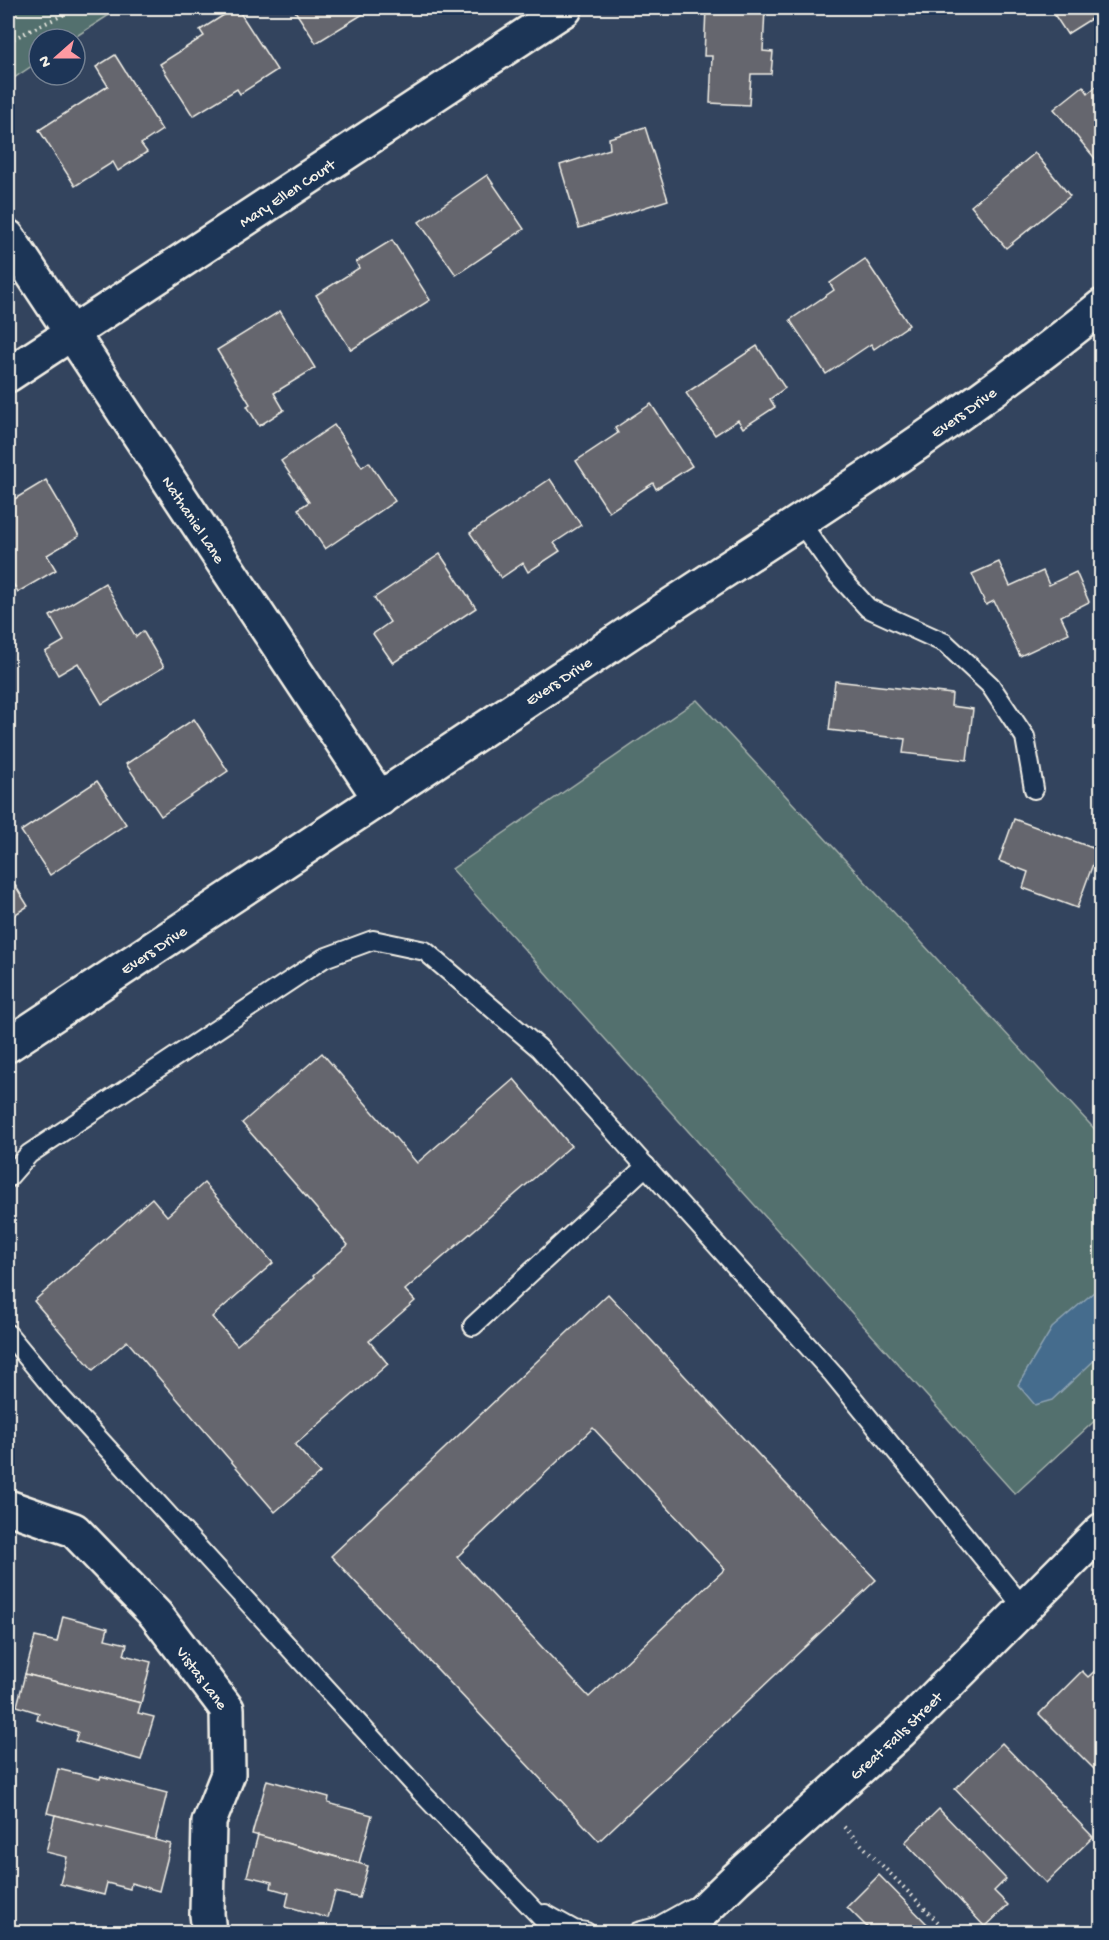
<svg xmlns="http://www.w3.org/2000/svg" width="1109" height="1940" viewBox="0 0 1109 1940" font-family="'Gochi Hand',sans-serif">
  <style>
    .green { fill: #53706e; stroke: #a4b0ab; stroke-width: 1.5 }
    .water { fill: #456c8d; stroke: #8ba1b1; stroke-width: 1.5 }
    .building { fill: #65666e; stroke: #f4f1e8; stroke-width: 1.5; fill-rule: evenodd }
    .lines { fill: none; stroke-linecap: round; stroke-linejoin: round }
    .lane-casing { stroke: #f4f1e8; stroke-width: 22 }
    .street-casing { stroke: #f4f1e8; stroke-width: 38 }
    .secondary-casing { stroke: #f4f1e8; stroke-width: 38 }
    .path { stroke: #f4f1e8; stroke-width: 4; stroke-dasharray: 1.5 4.5; stroke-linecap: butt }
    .lane { stroke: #1d3557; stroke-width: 18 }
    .street { stroke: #1d3557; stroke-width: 33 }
    .secondary { stroke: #1d3557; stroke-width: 33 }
    .labels { text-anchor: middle; stroke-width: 4.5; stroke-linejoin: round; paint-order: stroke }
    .street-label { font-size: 16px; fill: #f4f1e8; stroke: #1d3557 }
  </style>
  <rect width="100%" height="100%" fill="#33445e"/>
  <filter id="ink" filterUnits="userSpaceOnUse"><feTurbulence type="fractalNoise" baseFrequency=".0167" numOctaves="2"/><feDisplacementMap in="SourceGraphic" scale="12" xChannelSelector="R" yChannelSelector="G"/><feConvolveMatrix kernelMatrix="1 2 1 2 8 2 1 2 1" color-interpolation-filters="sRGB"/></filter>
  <g filter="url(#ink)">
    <g class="green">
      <path d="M 8,8 L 120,8 L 72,39 L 39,39 L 39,61 L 8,82 Z"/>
      <path d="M 697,700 L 1101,1136 L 1101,1415 L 1015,1494 L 452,869 Z"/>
    </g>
    <path class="water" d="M 1101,1286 L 1101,1354 L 1052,1400 L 1035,1405 L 1018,1385 L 1052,1328 Z"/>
    <g class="building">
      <path d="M 235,8 L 237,8 L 277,70 L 240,94 L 237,89 L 193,116 L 160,64 L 204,36 L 200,30 Z"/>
      <path d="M 293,8 L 373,8 L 316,43 Z"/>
      <path d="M 706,8 L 765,8 L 763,51 L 773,52 L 771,74 L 751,74 L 749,105 L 710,103 L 712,56 L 704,56 Z"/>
      <path d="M 1050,8 L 1102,8 L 1102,12 L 1067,34 Z"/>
      <path d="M 115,55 L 162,130 L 141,144 L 147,152 L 118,171 L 113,162 L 75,186 L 39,130 L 108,86 L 96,67 Z"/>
      <path d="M 1102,82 L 1102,167 L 1054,109 L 1083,86 L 1088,93 Z"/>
      <path d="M 645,127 L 668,200 L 579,228 L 560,165 L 610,149 L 609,138 Z"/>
      <path d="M 1035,153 L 1070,196 L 1006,248 L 971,206 Z"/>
      <path d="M 487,175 L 524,229 L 456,275 L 419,222 Z"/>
      <path d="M 392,240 L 430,300 L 351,350 L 316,295 L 359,268 L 356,262 Z"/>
      <path d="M 865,259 L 909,325 L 874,349 L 871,344 L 826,374 L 790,320 L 834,290 L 830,283 Z"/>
      <path d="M 280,311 L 315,368 L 274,393 L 284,410 L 259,426 L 247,406 L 250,404 L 217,350 Z"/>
      <path d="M 757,346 L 785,388 L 770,399 L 775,407 L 743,428 L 738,420 L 715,435 L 686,393 Z"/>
      <path d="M 651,404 L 692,466 L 656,489 L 653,483 L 609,512 L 576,461 L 618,433 L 615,428 Z"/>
      <path d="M 334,425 L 362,467 L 369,462 L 395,501 L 325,549 L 298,509 L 309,502 L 281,461 Z"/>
      <path d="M 550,479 L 581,525 L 554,543 L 560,551 L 528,572 L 523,563 L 501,578 L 470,533 Z"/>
      <path d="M 46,480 L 79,536 L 47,555 L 56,570 L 18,592 L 9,577 L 8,578 L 8,503 Z"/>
      <path d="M 440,554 L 476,608 L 393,663 L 373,634 L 390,622 L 374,598 Z"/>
      <path d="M 999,562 L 1010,586 L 1043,571 L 1049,585 L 1076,572 L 1089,602 L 1061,616 L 1069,633 L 1020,656 L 994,601 L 986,605 L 972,574 Z"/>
      <path d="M 105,583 L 136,637 L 143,631 L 164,667 L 102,704 L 78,663 L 58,675 L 45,652 L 64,641 L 50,616 Z"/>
      <path d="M 835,681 L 952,694 L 951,706 L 973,709 L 967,760 L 903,753 L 905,739 L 829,730 Z"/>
      <path d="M 194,719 L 228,771 L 161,816 L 126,764 Z"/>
      <path d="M 97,781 L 126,824 L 50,875 L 21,831 Z"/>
      <path d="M 1014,819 L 1098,850 L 1077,908 L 1023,888 L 1028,872 L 999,861 Z"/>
      <path d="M 8,874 L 28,906 L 8,919 Z"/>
      <path d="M 322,1053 L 417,1163 L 514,1079 L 571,1146 L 405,1290 L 415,1301 L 369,1341 L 388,1364 L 295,1445 L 320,1473 L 275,1512 L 127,1341 L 93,1370 L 34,1301 L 152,1198 L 167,1216 L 204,1183 L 273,1263 L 212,1317 L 237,1345 L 314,1278 L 313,1276 L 348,1245 L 242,1123 Z"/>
      <path d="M 608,1294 L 876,1580 L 599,1841 L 331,1556 ZM 593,1428 L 725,1569 L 589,1697 L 457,1557 Z"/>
      <path d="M 8,1551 L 14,1552 L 8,1577 Z"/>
      <path d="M 63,1616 L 108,1628 L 105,1639 L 127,1644 L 124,1655 L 151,1662 L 141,1703 L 25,1674 L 35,1637 L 57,1642 Z"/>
      <path d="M 1097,1669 L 1102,1674 L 1102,1777 L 1039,1714 L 1082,1671 L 1088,1677 Z"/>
      <path d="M 25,1674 L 141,1703 L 138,1713 L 154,1717 L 141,1760 L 75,1741 L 78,1732 L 37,1720 L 39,1713 L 17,1706 Z"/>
      <path d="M 1002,1743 L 1093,1837 L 1046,1883 L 955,1789 Z"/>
      <path d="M 58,1769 L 100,1779 L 101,1776 L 167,1793 L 155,1841 L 47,1813 Z"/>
      <path d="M 267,1780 L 329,1797 L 328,1803 L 372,1815 L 359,1863 L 252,1834 Z"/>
      <path d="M 939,1809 L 1006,1879 L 994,1891 L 1008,1905 L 985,1927 L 905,1842 Z"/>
      <path d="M 55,1815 L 171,1844 L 159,1891 L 131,1883 L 130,1889 L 107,1883 L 104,1895 L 60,1884 L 67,1857 L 46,1852 Z"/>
      <path d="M 258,1835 L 368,1866 L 359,1898 L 335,1892 L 328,1918 L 286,1906 L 289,1893 L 271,1888 L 272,1882 L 247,1876 Z"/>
      <path d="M 879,1875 L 935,1932 L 872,1932 L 847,1907 Z"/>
    </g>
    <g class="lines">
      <g class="lane-casing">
        <g id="lane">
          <path d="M 800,522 L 838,575 L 868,608 L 945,643 L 990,685 L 1025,737 L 1034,789"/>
          <path d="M 8,1178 L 29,1154 L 324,958 L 373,940 L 425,951 L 539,1048 L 833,1374 L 1024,1608"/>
          <path d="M 473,1326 L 646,1166"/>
          <path d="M 8,1334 L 56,1392 L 422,1793 L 555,1932"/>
          <path d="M 545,1914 L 574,1930 L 586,1932"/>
          <path d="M 638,1932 L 657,1927 L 691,1908"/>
        </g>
      </g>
      <g class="street-casing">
        <g id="street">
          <path id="s1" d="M 8,237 L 380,799"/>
          <path id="s2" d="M 8,375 L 565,9"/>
          <path id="s3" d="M 8,1045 C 216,907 424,768 632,631 C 791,526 954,427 1102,306"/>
          <path id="s4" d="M 8,1507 L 74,1530 L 156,1615 L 227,1709 L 228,1774 L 209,1822 L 207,1914 L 209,1932"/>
        </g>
      </g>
      <g class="secondary-casing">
        <g id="secondary">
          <path id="s5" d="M 681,1932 L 736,1879 L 900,1732 L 1102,1530"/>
        </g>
      </g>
      <g class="path">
        <path d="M 8,41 L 67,13 L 73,8"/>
        <path d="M 844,1827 L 948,1932"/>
      </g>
      <use href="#lane" class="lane"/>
      <use href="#street" class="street"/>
      <use href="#secondary" class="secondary"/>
    </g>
  </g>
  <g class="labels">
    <g class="street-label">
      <text dy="6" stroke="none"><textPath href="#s2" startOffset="333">Mary Ellen Court</textPath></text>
      <text dy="6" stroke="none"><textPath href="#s3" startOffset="1146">Evers Drive</textPath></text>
      <text dy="6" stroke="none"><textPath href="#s1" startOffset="338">Nathaniel Lane</textPath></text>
      <text dy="6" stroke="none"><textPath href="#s3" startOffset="660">Evers Drive</textPath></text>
      <text dy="6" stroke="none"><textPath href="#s3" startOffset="174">Evers Drive</textPath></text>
      <text dy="6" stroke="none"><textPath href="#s4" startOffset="266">Vistas Lane</textPath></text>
      <text dy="6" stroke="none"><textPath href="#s5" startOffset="291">Great Falls Street</textPath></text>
    </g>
  </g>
  <rect width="1109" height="1940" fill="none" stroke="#1d3557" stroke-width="30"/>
  <rect x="15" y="15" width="1079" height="1910" fill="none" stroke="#f4f1e8" stroke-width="2" filter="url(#ink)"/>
  <g transform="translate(57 57) rotate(249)"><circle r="28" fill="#1d3557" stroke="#738091" stroke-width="1.5"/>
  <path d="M0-4.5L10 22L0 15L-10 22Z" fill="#ff9aa2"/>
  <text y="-9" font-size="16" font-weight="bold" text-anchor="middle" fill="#f4f1e8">N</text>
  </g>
</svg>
